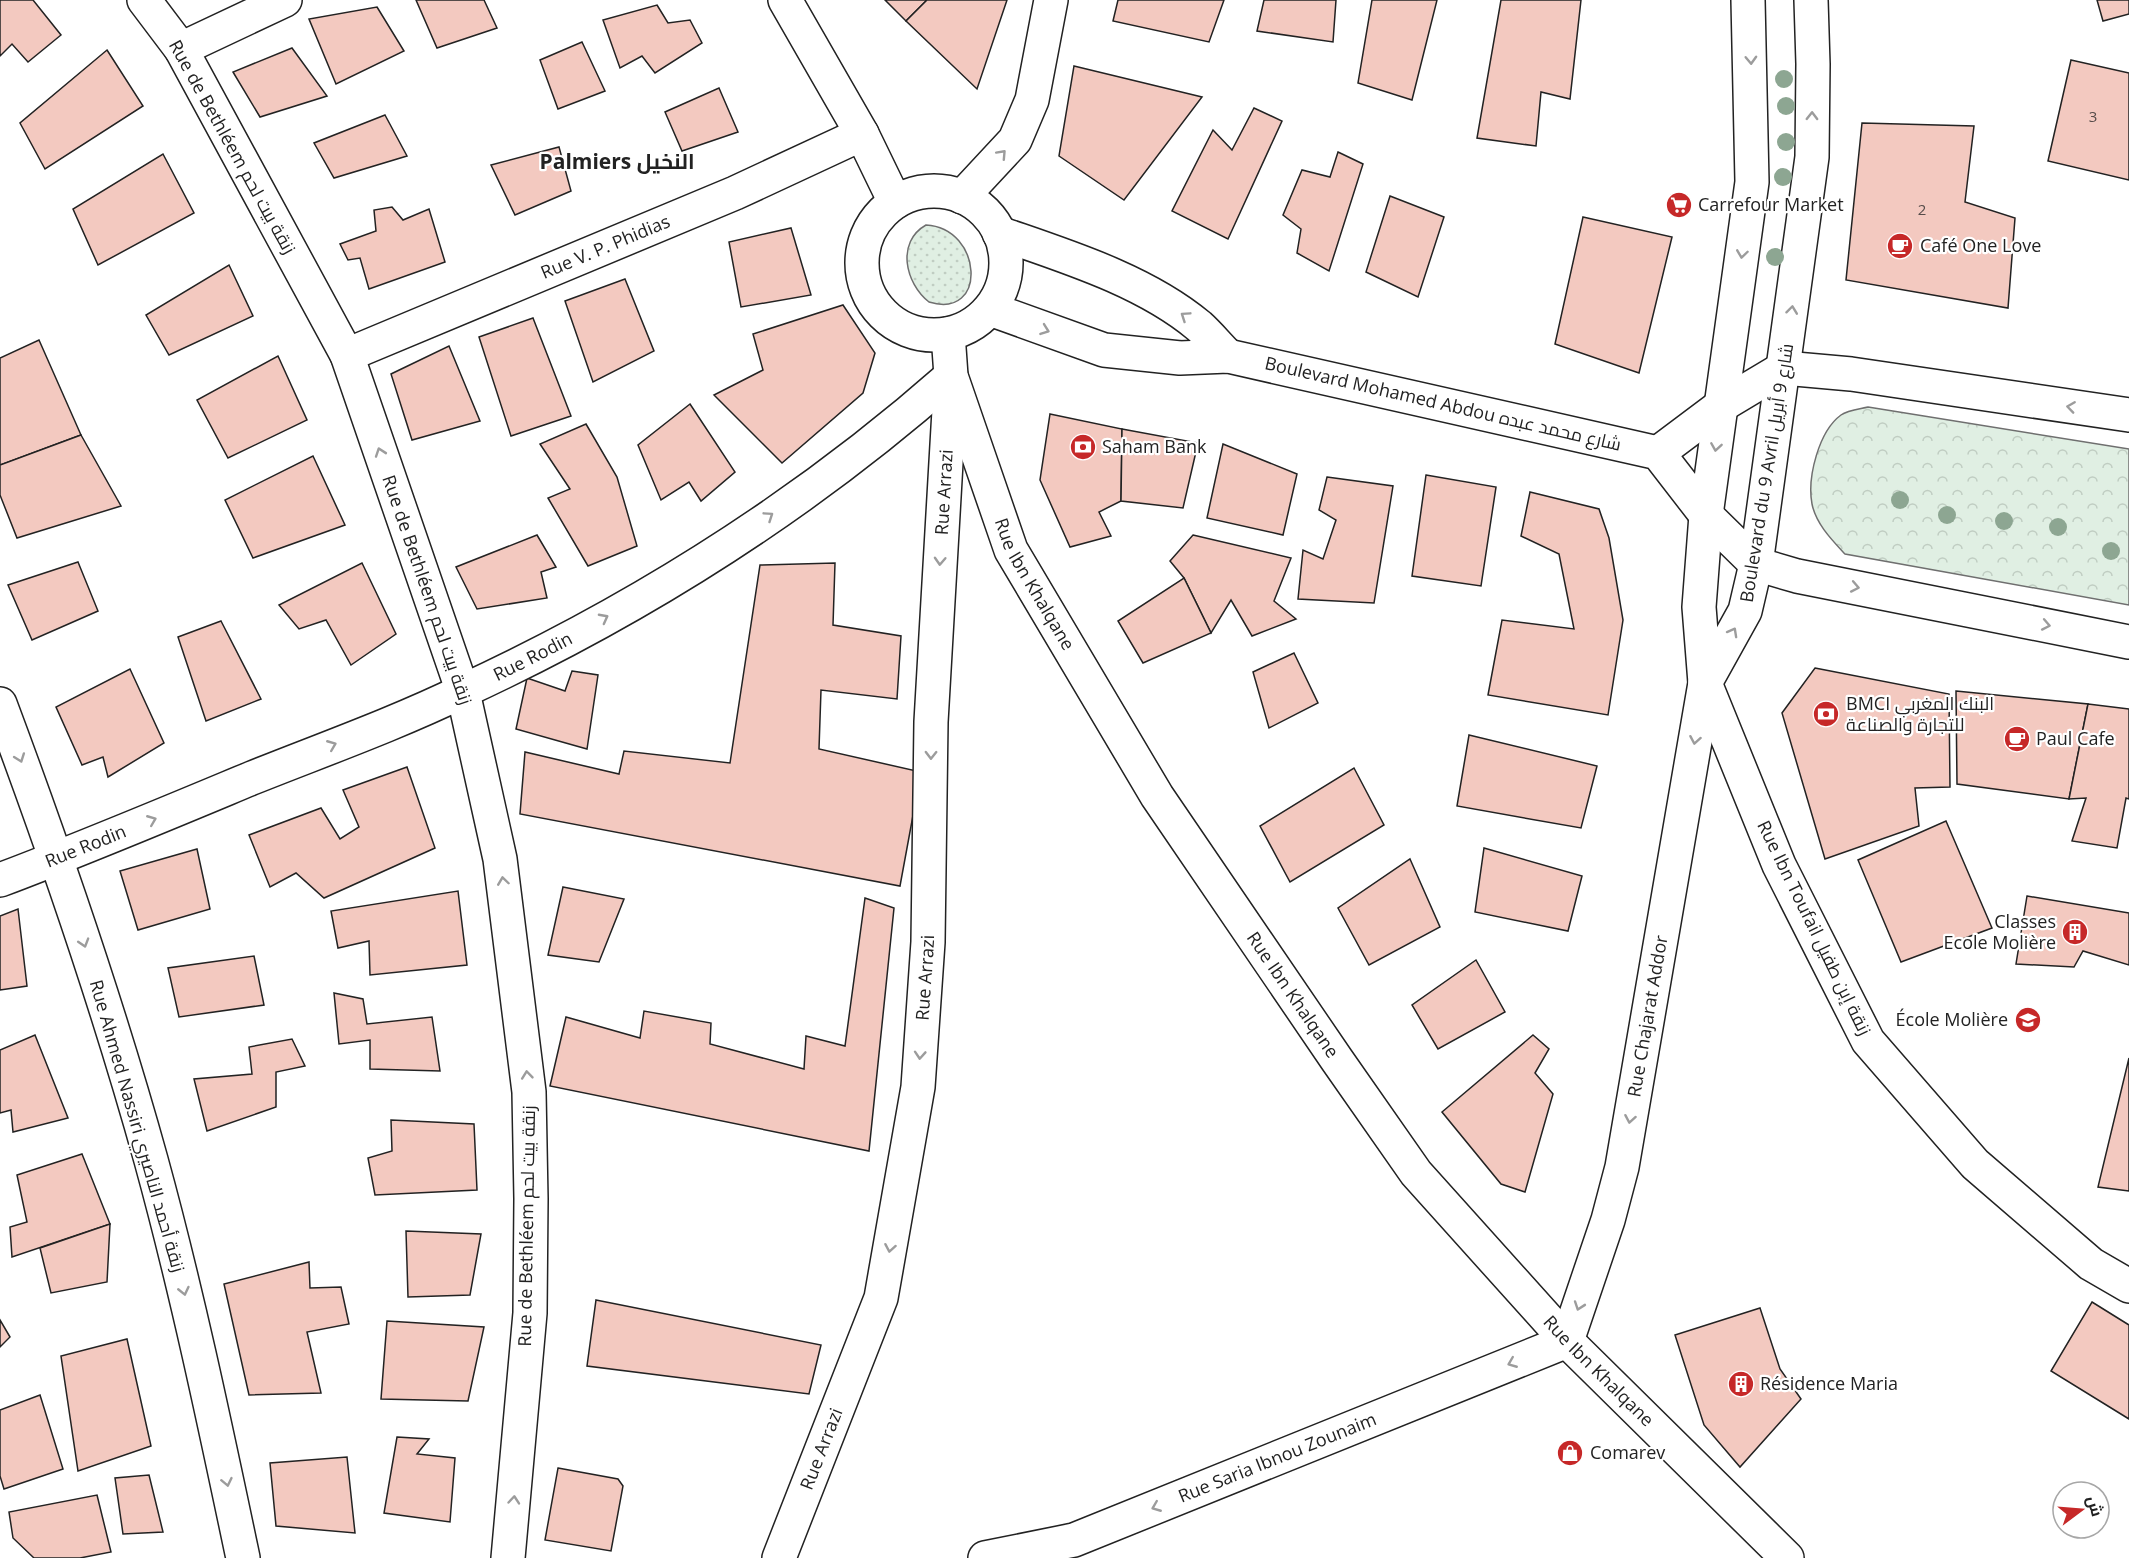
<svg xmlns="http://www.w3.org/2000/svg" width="2129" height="1558" viewBox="0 0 2129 1558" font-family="'Open Sans',Cairo,sans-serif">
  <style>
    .grass { fill: url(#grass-dots); stroke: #6f6f6f; stroke-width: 1.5 }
    .forest { fill: url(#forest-crowns); stroke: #6f6f6f; stroke-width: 1.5 }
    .building { fill: #f3c9c0; stroke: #222; stroke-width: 1.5 }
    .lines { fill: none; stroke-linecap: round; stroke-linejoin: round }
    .minor-casing { stroke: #222; stroke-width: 36 }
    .minor { stroke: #fff; stroke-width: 33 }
    .tree { fill: #8da692 }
    .oneway { stroke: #9c9c9c }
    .labels { text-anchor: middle; stroke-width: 4.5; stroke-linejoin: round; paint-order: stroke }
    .number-label { font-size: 15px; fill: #564c4a }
    .street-label { font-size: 18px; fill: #222; stroke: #fff }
    .poi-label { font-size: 18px; fill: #222; stroke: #fff; text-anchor: start }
    .quarter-label { font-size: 21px; font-weight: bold; fill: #222; stroke: #fff }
  </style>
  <defs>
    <pattern id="grass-dots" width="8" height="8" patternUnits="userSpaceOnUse" patternTransform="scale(1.5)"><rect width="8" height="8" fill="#e0efe3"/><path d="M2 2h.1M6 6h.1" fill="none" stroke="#c0cdc2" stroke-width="1.8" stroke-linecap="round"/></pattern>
    <pattern id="forest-crowns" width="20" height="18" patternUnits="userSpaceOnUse" patternTransform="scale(1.5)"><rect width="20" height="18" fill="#e0efe3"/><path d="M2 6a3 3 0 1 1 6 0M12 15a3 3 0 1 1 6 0" fill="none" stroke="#c0cdc2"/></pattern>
  </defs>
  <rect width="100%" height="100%" fill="#fff"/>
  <path class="grass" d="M 926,225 C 983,228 988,320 929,302 C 905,283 896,242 926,225 Z"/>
  <path class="forest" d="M 1868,407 L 2129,449 L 2129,605 L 1845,554 C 1832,540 1816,524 1812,504 C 1807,477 1819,431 1841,415 C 1848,410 1860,409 1868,407 Z"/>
  <g class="building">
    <path d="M 0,0 L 33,0 L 61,35 L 28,62 L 12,44 L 0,56 Z"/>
    <path d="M 416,0 L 484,0 L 497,28 L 437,48 Z"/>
    <path d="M 885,0 L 927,0 L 906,21 Z"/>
    <path d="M 927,0 L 1007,0 L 977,89 L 906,21 Z"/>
    <path d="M 1118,0 L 1224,0 L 1209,42 L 1113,21 Z"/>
    <path d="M 1264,0 L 1336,0 L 1333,42 L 1257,31 Z"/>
    <path d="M 1372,0 L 1437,0 L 1412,100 L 1358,83 Z"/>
    <path d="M 1501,0 L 1581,0 L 1570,99 L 1541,92 L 1536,146 L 1477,138 Z"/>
    <path d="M 2097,0 L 2129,0 L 2129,14 L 2103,21 Z"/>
    <path d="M 657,5 L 668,23 L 690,20 L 702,43 L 655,73 L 642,56 L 620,68 L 603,20 Z"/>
    <path d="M 377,7 L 404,51 L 336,84 L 309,19 Z"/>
    <path d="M 582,42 L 605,91 L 558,109 L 540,60 Z"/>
    <path d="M 292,48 L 327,96 L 260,117 L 233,72 Z"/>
    <path d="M 107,50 L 143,106 L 45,169 L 20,123 Z"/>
    <path d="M 2071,60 L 2129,73 L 2129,180 L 2048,161 Z"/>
    <path d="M 1074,66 L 1202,97 L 1124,200 L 1059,156 Z"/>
    <path d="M 719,88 L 738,132 L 682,151 L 665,112 Z"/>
    <path d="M 1254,108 L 1282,121 L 1228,239 L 1172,211 L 1213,130 L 1232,150 Z"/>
    <path d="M 385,115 L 407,156 L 334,178 L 314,143 Z"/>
    <path d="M 1862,123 L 1974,126 L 1965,202 L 2015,218 L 2008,308 L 1846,280 Z"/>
    <path d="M 559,147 L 571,191 L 515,215 L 491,165 Z"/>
    <path d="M 1338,152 L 1363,164 L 1329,271 L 1297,253 L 1301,229 L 1283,215 L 1302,170 L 1330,177 Z"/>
    <path d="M 163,154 L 194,213 L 98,265 L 73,209 Z"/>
    <path d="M 1390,196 L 1444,217 L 1418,297 L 1366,272 Z"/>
    <path d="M 392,207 L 403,220 L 429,209 L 445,262 L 369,289 L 360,258 L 348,260 L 340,244 L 376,231 L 374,210 Z"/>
    <path d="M 1583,217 L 1672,237 L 1639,373 L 1555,344 Z"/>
    <path d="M 791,228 L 811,295 L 741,307 L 729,242 Z"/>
    <path d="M 229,265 L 253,316 L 169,355 L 146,315 Z"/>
    <path d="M 625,279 L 654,351 L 593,382 L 565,301 Z"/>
    <path d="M 843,305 L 875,353 L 863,393 L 782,463 L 714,395 L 763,370 L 753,334 Z"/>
    <path d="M 533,318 L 571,416 L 511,436 L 479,337 Z"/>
    <path d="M 39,340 L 81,435 L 0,465 L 0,358 Z"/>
    <path d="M 449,346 L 480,421 L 412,440 L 391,374 Z"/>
    <path d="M 278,356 L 307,420 L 228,458 L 197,400 Z"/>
    <path d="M 690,404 L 735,472 L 701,501 L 689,482 L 661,500 L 638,445 Z"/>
    <path d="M 1050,414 L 1122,429 L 1121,501 L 1099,512 L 1111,536 L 1070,547 L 1040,480 Z"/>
    <path d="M 586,424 L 617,477 L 637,546 L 588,566 L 548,498 L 570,489 L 540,444 Z"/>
    <path d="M 1122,429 L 1198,443 L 1183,508 L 1121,501 Z"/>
    <path d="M 81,435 L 121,506 L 17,538 L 0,495 L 0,465 Z"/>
    <path d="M 1223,444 L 1297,474 L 1283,535 L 1207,518 Z"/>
    <path d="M 313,456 L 345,525 L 253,558 L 225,500 Z"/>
    <path d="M 1426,475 L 1496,487 L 1481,586 L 1412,576 Z"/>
    <path d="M 1327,477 L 1393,486 L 1374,603 L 1298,599 L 1303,550 L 1323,559 L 1336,520 L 1319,510 Z"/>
    <path d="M 1530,492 L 1599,509 L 1609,538 L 1623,620 L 1608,715 L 1488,695 L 1502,620 L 1574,629 L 1559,554 L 1521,536 Z"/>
    <path d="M 537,535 L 556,567 L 541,572 L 547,598 L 477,609 L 456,567 Z"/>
    <path d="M 1193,535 L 1291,558 L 1274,601 L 1296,619 L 1252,636 L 1231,600 L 1211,633 L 1184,578 L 1170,561 Z"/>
    <path d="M 78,562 L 98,611 L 32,640 L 8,585 Z"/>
    <path d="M 362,563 L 396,634 L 351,665 L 326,620 L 299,629 L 279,605 Z"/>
    <path d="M 835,563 L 833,625 L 901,636 L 897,699 L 821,690 L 819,749 L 921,772 L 900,886 L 520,814 L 525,752 L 619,774 L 624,751 L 730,763 L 760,565 Z"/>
    <path d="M 1184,578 L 1211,633 L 1143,663 L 1118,621 Z"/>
    <path d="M 221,621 L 261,699 L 206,721 L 178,637 Z"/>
    <path d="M 1294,653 L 1318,703 L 1269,728 L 1253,672 Z"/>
    <path d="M 1815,668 L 1949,694 L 1950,787 L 1915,788 L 1919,826 L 1825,859 L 1782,713 Z"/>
    <path d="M 130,669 L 164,743 L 108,777 L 103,757 L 82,765 L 56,707 Z"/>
    <path d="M 572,671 L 598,675 L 587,749 L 516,729 L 527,678 L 565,691 Z"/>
    <path d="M 1956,691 L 2088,704 L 2069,799 L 1957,784 Z"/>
    <path d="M 2088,704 L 2129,709 L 2129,799 L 2126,798 L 2117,848 L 2072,841 L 2086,798 L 2069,799 Z"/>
    <path d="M 1469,735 L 1597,766 L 1581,828 L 1457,806 Z"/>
    <path d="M 407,767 L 435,848 L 324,898 L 296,873 L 270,887 L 249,835 L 321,808 L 340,839 L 359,827 L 343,790 Z"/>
    <path d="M 1354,768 L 1384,825 L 1290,882 L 1260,826 Z"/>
    <path d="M 1946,821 L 1992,928 L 1901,962 L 1858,860 Z"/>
    <path d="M 1484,848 L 1582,876 L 1568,931 L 1475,912 Z"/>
    <path d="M 197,849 L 210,909 L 138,930 L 120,871 Z"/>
    <path d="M 1410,859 L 1440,927 L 1369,965 L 1338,908 Z"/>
    <path d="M 563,887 L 624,899 L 599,962 L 548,955 Z"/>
    <path d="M 458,891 L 467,965 L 370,975 L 369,941 L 338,948 L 331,911 Z"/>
    <path d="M 2027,896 L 2129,913 L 2129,965 L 2083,951 L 2074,967 L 2016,964 Z"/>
    <path d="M 865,898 L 894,908 L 869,1151 L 550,1086 L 566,1017 L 640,1038 L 644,1011 L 711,1023 L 710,1044 L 804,1069 L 806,1036 L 845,1046 Z"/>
    <path d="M 18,909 L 27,986 L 0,990 L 0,916 Z"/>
    <path d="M 254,956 L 264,1005 L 179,1017 L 168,968 Z"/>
    <path d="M 1476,960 L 1505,1012 L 1438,1049 L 1412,1005 Z"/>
    <path d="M 334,993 L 363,999 L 367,1024 L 432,1017 L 440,1071 L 370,1069 L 370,1040 L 339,1044 Z"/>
    <path d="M 35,1035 L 68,1118 L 13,1132 L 11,1110 L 0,1113 L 0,1050 Z"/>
    <path d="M 1533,1035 L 1549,1049 L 1535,1073 L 1553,1094 L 1525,1192 L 1501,1184 L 1442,1112 Z"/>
    <path d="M 292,1039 L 305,1066 L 276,1072 L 276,1107 L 207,1131 L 194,1079 L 252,1074 L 249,1047 Z"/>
    <path d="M 2129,1058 L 2129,1191 L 2098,1187 Z"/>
    <path d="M 391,1120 L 474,1124 L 477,1190 L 375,1195 L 368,1158 L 392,1151 Z"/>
    <path d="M 82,1154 L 110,1224 L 12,1257 L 10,1227 L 27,1222 L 17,1175 Z"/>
    <path d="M 110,1224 L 107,1282 L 51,1293 L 40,1248 Z"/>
    <path d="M 406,1231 L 481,1234 L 470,1295 L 408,1297 Z"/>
    <path d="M 309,1262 L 310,1288 L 341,1287 L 349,1324 L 307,1332 L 321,1393 L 249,1395 L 224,1284 Z"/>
    <path d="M 596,1300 L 821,1345 L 809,1394 L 587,1366 Z"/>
    <path d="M 2092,1302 L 2129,1325 L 2129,1419 L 2051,1371 Z"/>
    <path d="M 1760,1308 L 1780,1369 L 1801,1399 L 1740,1467 L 1704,1425 L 1675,1335 Z"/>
    <path d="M 0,1320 L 10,1337 L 0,1347 Z"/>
    <path d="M 387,1321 L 484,1327 L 468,1401 L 381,1399 Z"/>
    <path d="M 127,1339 L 151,1446 L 78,1471 L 61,1356 Z"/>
    <path d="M 40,1395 L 63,1469 L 4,1489 L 0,1476 L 0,1410 Z"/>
    <path d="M 397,1437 L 429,1439 L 417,1454 L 455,1458 L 450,1522 L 384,1513 Z"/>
    <path d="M 347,1457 L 355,1533 L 276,1526 L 270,1463 Z"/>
    <path d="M 558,1468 L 618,1479 L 623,1486 L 611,1551 L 545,1540 Z"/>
    <path d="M 149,1475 L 163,1532 L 123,1534 L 115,1478 Z"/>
    <path d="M 97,1495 L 111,1552 L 80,1558 L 34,1558 L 13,1538 L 9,1512 Z"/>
  </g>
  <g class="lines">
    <g class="minor-casing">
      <g id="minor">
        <path d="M 144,0 L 181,49 L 347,355 L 463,692 L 500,859 L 529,1092 L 531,1199 L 530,1313 L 508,1558"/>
        <path d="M 785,0 L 862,134 L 895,202"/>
        <path d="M 181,49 L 285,0"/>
        <circle cx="934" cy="263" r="72"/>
        <path d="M 962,197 L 1015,140 L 1032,100 L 1051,0"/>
        <path d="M 999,233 C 1065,256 1144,280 1199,326 C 1209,335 1218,346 1228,356"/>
        <path d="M 990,309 L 1104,350 L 1180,358 L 1228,356 L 1658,453 L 1706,515 L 1756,564 L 1797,576 L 2129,642"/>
        <path id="s1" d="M 948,334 L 951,376 L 1011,550 L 1157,796 L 1337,1060 L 1416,1173 L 1567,1341 L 1787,1558"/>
        <path id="s2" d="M 347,355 L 735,193 L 862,134"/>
        <path d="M 1658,453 L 1722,405 L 1784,368 L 1851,374 L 2129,415"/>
        <path d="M 1705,683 L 1779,865 L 1868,1041 L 1975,1164 L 2091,1264 L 2129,1286"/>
        <path d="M 1705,683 L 1745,611 L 1756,564 L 1812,157 L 1813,64 L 1811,0"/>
        <path d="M 0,704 C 56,854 108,1005 151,1160 C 187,1291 215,1425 243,1558"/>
        <path id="s3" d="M 0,880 C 85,848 168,813 252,778 C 322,750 395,724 463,691 C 638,610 806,504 951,376"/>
        <path id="s4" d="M 779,1558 L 881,1298 L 918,1087 L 928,942 L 931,722 L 950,393"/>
        <path id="s5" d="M 985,1558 L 1074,1540 L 1567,1341 L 1608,1220 L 1622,1167 L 1705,683 L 1699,607 L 1706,515 L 1752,182 L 1748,0"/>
      </g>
    </g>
    <use href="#minor" class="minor"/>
  </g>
  <g class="tree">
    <circle cx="1784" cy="79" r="9"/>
    <circle cx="1786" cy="106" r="9"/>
    <circle cx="1786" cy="142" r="9"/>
    <circle cx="1783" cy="177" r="9"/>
    <circle cx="1775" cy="257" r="9"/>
    <circle cx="1900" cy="500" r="9"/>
    <circle cx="1947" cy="515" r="9"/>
    <circle cx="2004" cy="521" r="9"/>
    <circle cx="2058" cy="527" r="9"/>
    <circle cx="2111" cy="551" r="9"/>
  </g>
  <defs><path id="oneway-chevron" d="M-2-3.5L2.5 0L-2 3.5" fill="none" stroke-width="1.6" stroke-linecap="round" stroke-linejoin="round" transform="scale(1.5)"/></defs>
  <g class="oneway">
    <use href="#oneway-chevron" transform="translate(1751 60) rotate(88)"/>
    <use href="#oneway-chevron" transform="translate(1812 116) rotate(-89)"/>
    <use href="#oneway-chevron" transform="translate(1002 154) rotate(-47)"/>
    <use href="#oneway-chevron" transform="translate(1742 254) rotate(98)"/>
    <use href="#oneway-chevron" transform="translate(1792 310) rotate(-83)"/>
    <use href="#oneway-chevron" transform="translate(1185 316) rotate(-146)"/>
    <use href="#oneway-chevron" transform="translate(1045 330) rotate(20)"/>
    <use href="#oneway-chevron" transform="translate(2071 407) rotate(-172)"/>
    <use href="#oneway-chevron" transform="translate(1716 447) rotate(99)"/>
    <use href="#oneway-chevron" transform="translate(380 452) rotate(-109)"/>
    <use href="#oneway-chevron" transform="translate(769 516) rotate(-34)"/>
    <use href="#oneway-chevron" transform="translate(940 561) rotate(93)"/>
    <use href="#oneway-chevron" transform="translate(1855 587) rotate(11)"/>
    <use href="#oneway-chevron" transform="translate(604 618) rotate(-28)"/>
    <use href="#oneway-chevron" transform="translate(2046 625) rotate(11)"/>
    <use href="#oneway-chevron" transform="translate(1733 632) rotate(-61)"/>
    <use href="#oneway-chevron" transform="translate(1695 740) rotate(100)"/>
    <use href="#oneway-chevron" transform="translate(332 745) rotate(-22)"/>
    <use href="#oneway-chevron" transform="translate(931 755) rotate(91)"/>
    <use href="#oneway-chevron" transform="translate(20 758) rotate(70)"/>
    <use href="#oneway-chevron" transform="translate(152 820) rotate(-22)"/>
    <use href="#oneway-chevron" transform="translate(503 881) rotate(-98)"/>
    <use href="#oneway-chevron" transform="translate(84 943) rotate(73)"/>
    <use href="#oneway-chevron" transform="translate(920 1055) rotate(94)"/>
    <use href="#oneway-chevron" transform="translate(527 1075) rotate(-96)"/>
    <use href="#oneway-chevron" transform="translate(1630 1119) rotate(100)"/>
    <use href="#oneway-chevron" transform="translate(890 1248) rotate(100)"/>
    <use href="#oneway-chevron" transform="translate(184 1291) rotate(77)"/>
    <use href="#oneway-chevron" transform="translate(1579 1306) rotate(109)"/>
    <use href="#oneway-chevron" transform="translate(1512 1363) rotate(158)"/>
    <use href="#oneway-chevron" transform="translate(227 1482) rotate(78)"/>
    <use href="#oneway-chevron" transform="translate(514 1500) rotate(-85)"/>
    <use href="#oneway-chevron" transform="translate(1156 1507) rotate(158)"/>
  </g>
  <defs>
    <g id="supermarket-disc" transform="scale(1.35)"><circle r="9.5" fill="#c62828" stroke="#fff"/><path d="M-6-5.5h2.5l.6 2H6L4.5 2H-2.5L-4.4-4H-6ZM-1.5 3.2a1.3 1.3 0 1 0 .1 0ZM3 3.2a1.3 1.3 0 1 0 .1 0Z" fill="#fff"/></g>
    <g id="cafe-disc" transform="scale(1.35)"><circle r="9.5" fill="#c62828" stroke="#fff"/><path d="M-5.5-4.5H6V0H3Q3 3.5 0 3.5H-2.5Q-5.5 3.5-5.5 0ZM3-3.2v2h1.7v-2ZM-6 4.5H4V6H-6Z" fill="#fff"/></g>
    <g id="bank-disc" transform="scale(1.35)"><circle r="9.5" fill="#c62828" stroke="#fff"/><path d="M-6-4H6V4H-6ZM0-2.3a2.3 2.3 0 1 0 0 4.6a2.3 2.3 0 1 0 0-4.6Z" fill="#fff"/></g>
    <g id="building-disc" transform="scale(1.35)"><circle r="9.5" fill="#c62828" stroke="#fff"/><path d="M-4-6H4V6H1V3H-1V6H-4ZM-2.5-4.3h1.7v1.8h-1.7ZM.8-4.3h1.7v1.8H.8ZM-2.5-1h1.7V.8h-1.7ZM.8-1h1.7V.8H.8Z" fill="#fff"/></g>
    <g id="school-disc" transform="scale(1.35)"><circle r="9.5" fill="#c62828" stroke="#fff"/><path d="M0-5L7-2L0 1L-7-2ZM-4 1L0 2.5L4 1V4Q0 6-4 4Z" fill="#fff"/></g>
    <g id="shop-disc" transform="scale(1.35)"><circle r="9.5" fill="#c62828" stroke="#fff"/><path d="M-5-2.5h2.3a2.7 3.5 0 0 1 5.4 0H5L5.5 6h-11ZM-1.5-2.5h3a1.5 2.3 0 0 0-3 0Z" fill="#fff"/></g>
  </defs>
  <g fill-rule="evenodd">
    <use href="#supermarket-disc" x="1679" y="205"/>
    <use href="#cafe-disc" x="1900" y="246"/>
    <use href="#bank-disc" x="1083" y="447"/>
    <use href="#bank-disc" x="1826" y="714"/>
    <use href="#cafe-disc" x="2017" y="739"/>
    <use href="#building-disc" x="2075" y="932"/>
    <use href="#school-disc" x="2028" y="1020"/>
    <use href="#building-disc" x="1741" y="1384"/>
    <use href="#shop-disc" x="1570" y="1453"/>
  </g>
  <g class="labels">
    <g class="number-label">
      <text x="2093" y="122">3</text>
      <text x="1922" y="215">2</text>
    </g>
    <g class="street-label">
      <text transform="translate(232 147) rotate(61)" y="6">Rue de Bethléem زنقة بيت لحم</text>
      <text dy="6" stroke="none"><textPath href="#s2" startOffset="280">Rue V. P. Phidias</textPath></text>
      <text transform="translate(1443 404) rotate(13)" y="6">Boulevard Mohamed Abdou شارع محمد عبده</text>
      <text transform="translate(1767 473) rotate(-81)" y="6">Boulevard du 9 Avril شارع 9 أبريل</text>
      <text dy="6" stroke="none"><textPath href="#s4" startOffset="1089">Rue Arrazi</textPath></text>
      <text dy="6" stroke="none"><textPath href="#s1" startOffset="267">Rue Ibn Khalqane</textPath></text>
      <text transform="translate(427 590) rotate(71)" y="6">Rue de Bethléem زنقة بيت لحم</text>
      <text dy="6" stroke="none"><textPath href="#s3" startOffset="578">Rue Rodin</textPath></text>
      <text dy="6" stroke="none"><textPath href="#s3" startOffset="92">Rue Rodin</textPath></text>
      <text transform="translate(1814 928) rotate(64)" y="6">Rue Ibn Toufail زنقة إبن طفيل</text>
      <text dy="6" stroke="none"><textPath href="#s4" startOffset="603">Rue Arrazi</textPath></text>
      <text dy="6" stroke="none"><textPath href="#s1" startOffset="753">Rue Ibn Khalqane</textPath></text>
      <text dy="6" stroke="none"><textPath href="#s5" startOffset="958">Rue Chajarat Addor</textPath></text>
      <text transform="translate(137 1126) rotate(74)" y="6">Rue Ahmed Nassiri زنقة أحمد الناصيري</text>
      <text transform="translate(527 1226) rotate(-89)" y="6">Rue de Bethléem زنقة بيت لحم</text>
      <text dy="6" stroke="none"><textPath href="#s1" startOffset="1239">Rue Ibn Khalqane</textPath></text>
      <text dy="6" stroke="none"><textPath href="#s4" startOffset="117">Rue Arrazi</textPath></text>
      <text dy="6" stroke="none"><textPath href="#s5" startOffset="310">Rue Saria Ibnou Zounaim</textPath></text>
    </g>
    <g class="poi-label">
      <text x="1698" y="211">Carrefour Market</text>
      <text x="1920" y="252">Café One Love</text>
      <text x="1102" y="453">Saham Bank</text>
      <text x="1846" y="710">BMCI البنك المغربي<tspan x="1846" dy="21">للتجارة والصناعة</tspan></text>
      <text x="2036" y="745">Paul Cafe</text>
      <text x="2056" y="928" text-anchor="end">Classes<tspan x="2056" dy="21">Ecole Molière</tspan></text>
      <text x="2008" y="1026" text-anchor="end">École Molière</text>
      <text x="1760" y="1390">Résidence Maria</text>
      <text x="1590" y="1459">Comarev</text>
    </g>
    <g class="quarter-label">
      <text x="617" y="169">Palmiers النخيل</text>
    </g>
  </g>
  <g transform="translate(2081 1510) rotate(74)"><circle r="28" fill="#ffffff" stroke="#a7a7a7" stroke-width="1.5"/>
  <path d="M0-4.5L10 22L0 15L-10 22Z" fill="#c62828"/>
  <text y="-9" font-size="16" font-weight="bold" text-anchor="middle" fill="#222222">ش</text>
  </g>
</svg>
